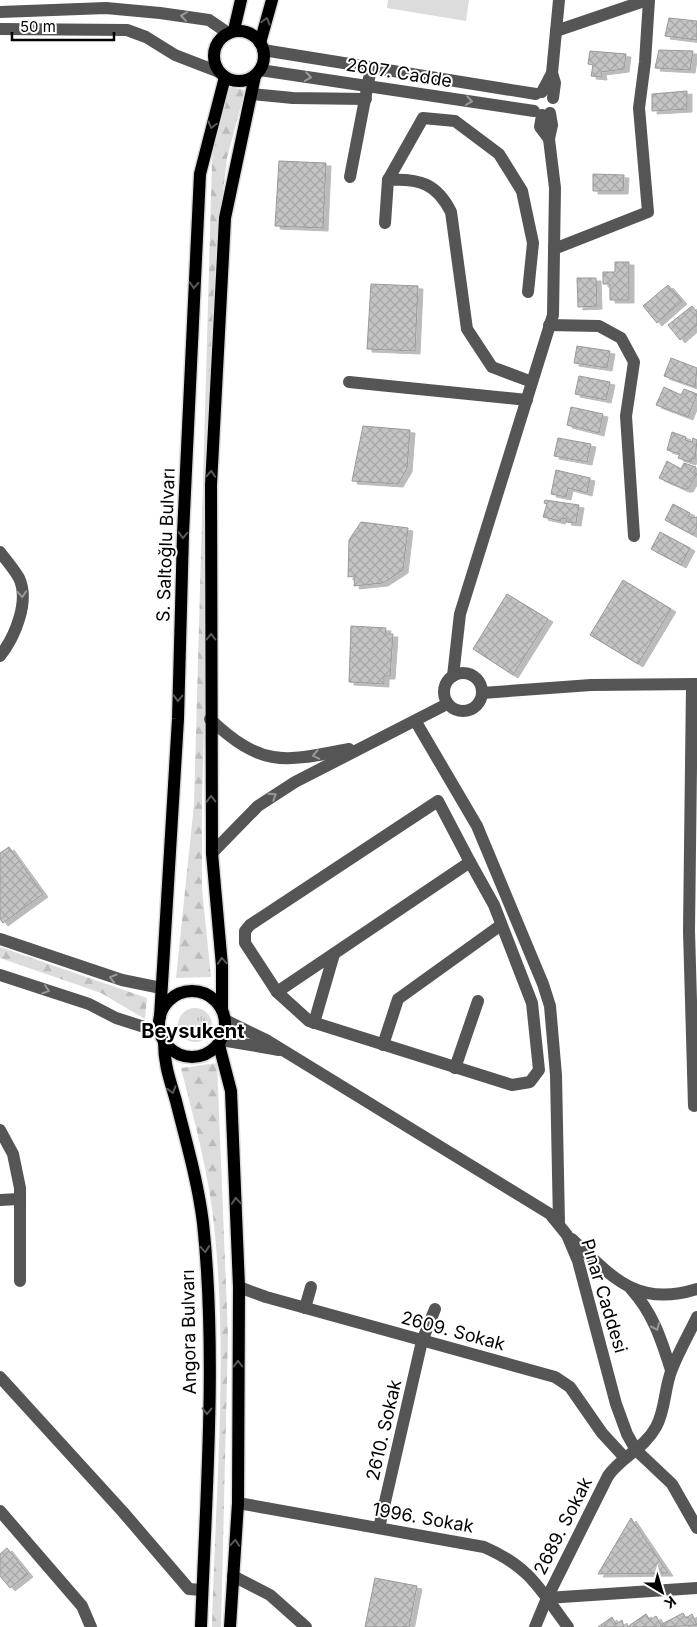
<svg xmlns="http://www.w3.org/2000/svg" width="697" height="1627" viewBox="0 0 697 1627" font-family="Inter,sans-serif">
  <style>
    .grass { fill: url(#grass-tufts) }
    .forest { fill: url(#forest-firs) }
    .pitch { fill: #dcdcdc }
    .building { fill: url(#building-cross-hatch); stroke: #999; filter: url(#shadow) }
    .lines { fill: none; stroke-linecap: round; stroke-linejoin: round }
    .major-casing { stroke: #dbdbdb; stroke-width: 15 }
    .minor { stroke: #555; stroke-width: 12 }
    .major { stroke: #000; stroke-width: 12 }
    .oneway { stroke: #999 }
    .oneway2 { stroke: #595959 }
    .labels { text-anchor: middle; stroke-width: 4; stroke-linejoin: round; paint-order: stroke }
    .street-label { font-size: 18px; fill: #000; stroke: #fff }
    .quarter-label { font-size: 20px; font-weight: bold; fill: #000; stroke: #fff }
  </style>
  <defs>
    <pattern id="grass-tufts" width="24" height="20" patternUnits="userSpaceOnUse" patternTransform="scale(1.25)"><rect width="24" height="20" fill="#dcdcdc"/><path d="M3 7l-1-3M5 7V3M7 7l1-3M15 17l-1-3M17 17v-4M19 17l1-3" fill="none" stroke="#bbb"/></pattern>
    <pattern id="forest-firs" width="22" height="20" patternUnits="userSpaceOnUse" patternTransform="scale(1.25)"><rect width="22" height="20" fill="#dcdcdc"/><path d="M5 1l3.5 6h-7zM16 11l3.5 6h-7z" fill="#bbb"/></pattern>
    <pattern id="building-cross-hatch" width="8" height="8" patternUnits="userSpaceOnUse" patternTransform="scale(1.25)"><rect width="8" height="8" fill="#c4c4c4"/><path d="M0 0l8 8M0 8l8-8" fill="none" stroke="#a7a7a7"/></pattern>
    <filter id="shadow"><feDropShadow dx="5" dy="3" stdDeviation="0" flood-color="#0004"/></filter>
  </defs>
  <rect width="100%" height="100%" fill="#fff"/>
  <circle class="grass" cx="195" cy="1025" r="17"/>
  <g class="forest">
    <path d="M 218,85 L 245,90 L 227,158 L 219,226 L 202,797 L 202,889 L 211,977 L 176,978 L 194,804 L 212,161 Z"/>
    <path d="M 0,947 L 147,998 L 145,1019 L 101,993 L 0,958 Z"/>
    <path d="M 217,1063 L 228,1336 L 221,1627 L 212,1627 C 215,1497 228,1365 215,1235 C 210,1178 195,1123 181,1068 Z"/>
  </g>
  <path class="pitch" d="M 388,0 L 469,0 L 466,21 L 387,8 Z"/>
  <g class="building">
    <path d="M 669,18 L 697,21 L 697,40 L 665,36 Z"/>
    <path d="M 659,50 L 693,51 L 690,70 L 655,68 Z"/>
    <path d="M 590,51 L 626,54 L 624,69 L 601,72 L 602,77 L 591,76 L 593,65 L 588,64 Z"/>
    <path d="M 687,91 L 687,109 L 652,111 L 652,94 Z"/>
    <path d="M 279,161 L 326,163 L 323,228 L 275,226 Z"/>
    <path d="M 593,174 L 624,175 L 623,191 L 593,191 Z"/>
    <path d="M 615,262 L 629,262 L 629,300 L 610,300 L 610,284 L 603,284 L 603,272 L 615,272 Z"/>
    <path d="M 577,278 L 596,278 L 597,306 L 578,307 Z"/>
    <path d="M 371,284 L 418,286 L 415,351 L 367,349 Z"/>
    <path d="M 668,285 L 682,301 L 657,323 L 643,306 Z"/>
    <path d="M 692,306 L 697,312 L 697,325 L 680,340 L 668,325 Z"/>
    <path d="M 577,346 L 610,351 L 607,368 L 574,363 Z"/>
    <path d="M 671,358 L 697,368 L 695,387 L 664,376 Z"/>
    <path d="M 579,376 L 610,382 L 606,400 L 575,394 Z"/>
    <path d="M 664,387 L 681,395 L 684,389 L 697,394 L 688,417 L 656,405 Z"/>
    <path d="M 571,407 L 603,414 L 599,433 L 567,425 Z"/>
    <path d="M 363,426 L 410,430 L 407,469 L 398,484 L 352,481 Z"/>
    <path d="M 672,432 L 686,437 L 685,440 L 692,442 L 693,438 L 697,440 L 695,459 L 692,458 L 691,462 L 678,458 L 680,454 L 667,450 Z"/>
    <path d="M 558,438 L 591,444 L 587,462 L 554,456 Z"/>
    <path d="M 667,461 L 681,469 L 684,463 L 696,467 L 694,472 L 697,474 L 688,489 L 684,489 L 659,478 Z"/>
    <path d="M 556,470 L 590,478 L 587,493 L 568,488 L 566,497 L 551,494 Z"/>
    <path d="M 545,500 L 579,505 L 576,523 L 566,522 L 567,519 L 562,518 L 560,521 L 543,517 L 547,504 L 544,503 Z"/>
    <path d="M 673,504 L 690,513 L 688,516 L 692,518 L 697,517 L 697,527 L 693,535 L 665,520 Z"/>
    <path d="M 361,522 L 408,528 L 403,570 L 383,583 L 354,586 L 355,576 L 348,577 L 349,540 Z"/>
    <path d="M 660,532 L 690,548 L 681,565 L 651,549 Z"/>
    <path d="M 623,580 L 671,609 L 638,664 L 590,635 Z"/>
    <path d="M 507,594 L 548,619 L 513,675 L 473,649 Z"/>
    <path d="M 351,626 L 386,628 L 385,634 L 393,634 L 390,676 L 384,676 L 384,684 L 349,682 Z"/>
    <path d="M 9,847 L 43,894 L 3,923 L 0,919 L 0,853 Z"/>
    <path d="M 631,1518 L 668,1573 L 598,1574 Z"/>
    <path d="M 7,1548 L 28,1574 L 10,1588 L 0,1576 L 0,1554 Z"/>
    <path d="M 375,1578 L 417,1586 L 409,1627 L 365,1627 Z"/>
    <path d="M 683,1613 L 686,1618 L 692,1614 L 697,1625 L 663,1627 L 662,1624 Z"/>
    <path d="M 646,1614 L 650,1620 L 656,1616 L 662,1627 L 627,1627 Z"/>
    <path d="M 612,1617 L 616,1624 L 622,1620 L 624,1627 L 598,1627 Z"/>
  </g>
  <g class="lines">
    <g class="major-casing">
      <g id="major">
        <path d="M 234,30 L 241,0"/>
        <circle cx="239" cy="56" r="25"/>
        <path d="M 260,43 L 272,0"/>
        <circle cx="192" cy="1024" r="33"/>
        <path d="M 222,1010 L 222,966 L 212,853 L 211,485 L 225,218 L 255,76"/>
        <path d="M 160,1017 L 178,719 L 183,534 L 200,174 L 225,77"/>
        <path d="M 164,1042 C 164,1065 170,1080 176,1101 C 186,1141 198,1182 203,1223 C 217,1354 206,1495 201,1627"/>
        <path d="M 219,1045 L 231,1091 L 239,1287 L 238,1503 L 230,1627"/>
      </g>
    </g>
    <g class="minor">
      <path d="M 0,12 L 106,8 L 160,13 L 209,20 L 228,33"/>
      <path d="M 0,29 L 127,30 L 146,37 L 175,55 L 219,72"/>
      <path d="M 556,31 L 647,0"/>
      <path d="M 263,50 L 536,94"/>
      <path d="M 260,70 L 534,111"/>
      <path d="M 542,92 L 552,73"/>
      <path d="M 252,94 L 293,98 L 366,99"/>
      <path d="M 553,98 L 555,83 L 552,73 L 559,0"/>
      <path d="M 542,115 L 540,127 L 549,139"/>
      <path d="M 350,177 L 371,68"/>
      <path d="M 388,180 L 423,118 L 455,121 L 499,154 L 522,191 L 533,243 L 528,292"/>
      <path d="M 385,223 L 388,180 C 420,178 437,184 451,212 L 467,329 L 492,367 L 532,382"/>
      <path d="M 554,249 L 648,212 L 639,108 L 645,62 L 649,0"/>
      <path d="M 549,325 L 599,326 L 621,338 L 634,362 L 626,416 L 634,536"/>
      <path d="M 349,382 L 527,400"/>
      <path d="M 0,552 C 6,560 14,569 19,578 C 30,601 15,637 0,656"/>
      <circle cx="463" cy="692" r="19"/>
      <path d="M 453,676 L 460,614 L 553,315 L 555,188 L 549,139 L 552,125 L 550,113"/>
      <path d="M 692,684 L 689,931 L 694,1106"/>
      <path d="M 482,693 L 591,685 L 697,684"/>
      <path d="M 210,719 C 262,768 284,762 349,749"/>
      <path d="M 416,722 L 477,826 L 543,984 L 550,1006 L 556,1075 L 559,1223"/>
      <path d="M 212,853 L 258,806 L 295,782 L 447,704"/>
      <path d="M 470,862 L 494,905 L 532,1003 L 539,1070 L 530,1082 L 512,1085 L 309,1021 L 277,992 Z"/>
      <path d="M 0,939 L 122,980 L 161,988"/>
      <path d="M 0,975 L 89,1004 L 116,1018 L 160,1032"/>
      <path d="M 277,992 L 245,943 L 245,931 L 250,925 L 438,801 L 470,862"/>
      <path d="M 225,1020 L 268,1041 L 550,1214 L 567,1235 L 578,1261 L 616,1404 L 627,1434 L 636,1450 L 672,1484 L 697,1528"/>
      <path d="M 314,1023 L 334,954"/>
      <path d="M 221,1040 L 279,1050"/>
      <path d="M 383,1045 L 398,999 L 501,925"/>
      <path d="M 455,1068 L 478,1001"/>
      <path d="M 0,1130 L 13,1154 L 20,1188 L 20,1281"/>
      <path d="M 0,1200 L 19,1199"/>
      <path d="M 572,1239 C 612,1277 637,1308 697,1289"/>
      <path d="M 239,1287 L 266,1297 L 555,1377 L 570,1387 L 602,1433 L 625,1458"/>
      <path d="M 631,1289 C 653,1313 661,1339 671,1370"/>
      <path d="M 305,1308 L 311,1287"/>
      <path d="M 0,1377 L 123,1512 L 189,1589 L 202,1590"/>
      <path d="M 238,1503 L 484,1547 C 530,1567 539,1588 568,1627"/>
      <path d="M 0,1511 L 82,1606 L 91,1627"/>
      <path d="M 379,1528 L 422,1341 L 435,1309"/>
      <path d="M 233,1576 L 270,1595 L 306,1627"/>
      <path d="M 547,1598 L 697,1588"/>
      <path d="M 535,1627 L 547,1598 L 608,1476 C 621,1457 644,1449 656,1427 C 666,1409 664,1388 672,1369 C 679,1351 689,1334 697,1317"/>
    </g>
    <use href="#major" class="major"/>
  </g>
  <defs><path id="oneway-chevron" d="M-2-3.5L2.5 0L-2 3.5" fill="none" stroke-width="1.6" stroke-linecap="round" stroke-linejoin="round" transform="scale(1.25)"/></defs>
  <g class="oneway">
    <use href="#oneway-chevron" transform="translate(184 16) rotate(-171)"/>
    <use href="#oneway-chevron" transform="translate(308 77) rotate(9)"/>
    <use href="#oneway-chevron" transform="translate(469 101) rotate(8)"/>
    <use href="#oneway-chevron" transform="translate(22 594) rotate(86)"/>
    <use href="#oneway-chevron" transform="translate(316 755) rotate(169)"/>
    <use href="#oneway-chevron" transform="translate(273 796) rotate(-33)"/>
    <use href="#oneway-chevron" transform="translate(113 978) rotate(-163)"/>
    <use href="#oneway-chevron" transform="translate(46 990) rotate(18)"/>
    <use href="#oneway-chevron" transform="translate(656 1327) rotate(66)"/>
  </g>
  <g class="oneway2">
    <use href="#oneway-chevron" transform="translate(266 21) rotate(-74)"/>
    <use href="#oneway-chevron" transform="translate(212 125) rotate(105)"/>
    <use href="#oneway-chevron" transform="translate(194 285) rotate(93)"/>
    <use href="#oneway-chevron" transform="translate(211 474) rotate(-87)"/>
    <use href="#oneway-chevron" transform="translate(183 535) rotate(92)"/>
    <use href="#oneway-chevron" transform="translate(211 637) rotate(-90)"/>
    <use href="#oneway-chevron" transform="translate(178 698) rotate(92)"/>
    <use href="#oneway-chevron" transform="translate(211 799) rotate(-91)"/>
    <use href="#oneway-chevron" transform="translate(222 961) rotate(-94)"/>
    <use href="#oneway-chevron" transform="translate(172 1090) rotate(73)"/>
    <use href="#oneway-chevron" transform="translate(236 1201) rotate(-94)"/>
    <use href="#oneway-chevron" transform="translate(205 1249) rotate(85)"/>
    <use href="#oneway-chevron" transform="translate(238 1364) rotate(-90)"/>
    <use href="#oneway-chevron" transform="translate(207 1411) rotate(91)"/>
    <use href="#oneway-chevron" transform="translate(235 1543) rotate(-86)"/>
  </g>
  <g class="labels">
    <g class="street-label">
      <text transform="translate(399 73) rotate(9)" y="6">2607. Cadde</text>
      <text transform="translate(166 545) rotate(-88)" y="6">S. Saltoğlu Bulvarı</text>
      <text transform="translate(604 1296) rotate(73)" y="6">Pınar Caddesi</text>
      <text transform="translate(453 1331) rotate(15)" y="6">2609. Sokak</text>
      <text transform="translate(189 1332) rotate(-91)" y="6">Angora Bulvarı</text>
      <text transform="translate(384 1430) rotate(-77)" y="6">2610. Sokak</text>
      <text transform="translate(423 1518) rotate(10)" y="6">1996. Sokak</text>
      <text transform="translate(563 1526) rotate(-63)" y="6">2689. Sokak</text>
    </g>
    <g class="quarter-label">
      <text x="193" y="1038">Beysukent</text>
    </g>
  </g>
  <g transform="translate(662 1592) rotate(142)" stroke="#ffffff" stroke-width="4" paint-order="stroke">
  <path d="M0-4L9 19L0 12L-9 19Z" fill="#000000"/>
  <text y="-8" font-size="14" font-weight="bold" text-anchor="middle" fill="#000000">K</text>
  </g>
  <path d="M12 32v8h102v-8" fill="none" stroke="#000000" stroke-width="2.5"/>
  <text x="20" y="32" font-size="15" fill="#000000" stroke="#ffffff" stroke-width="4" paint-order="stroke">50 m</text>
</svg>
